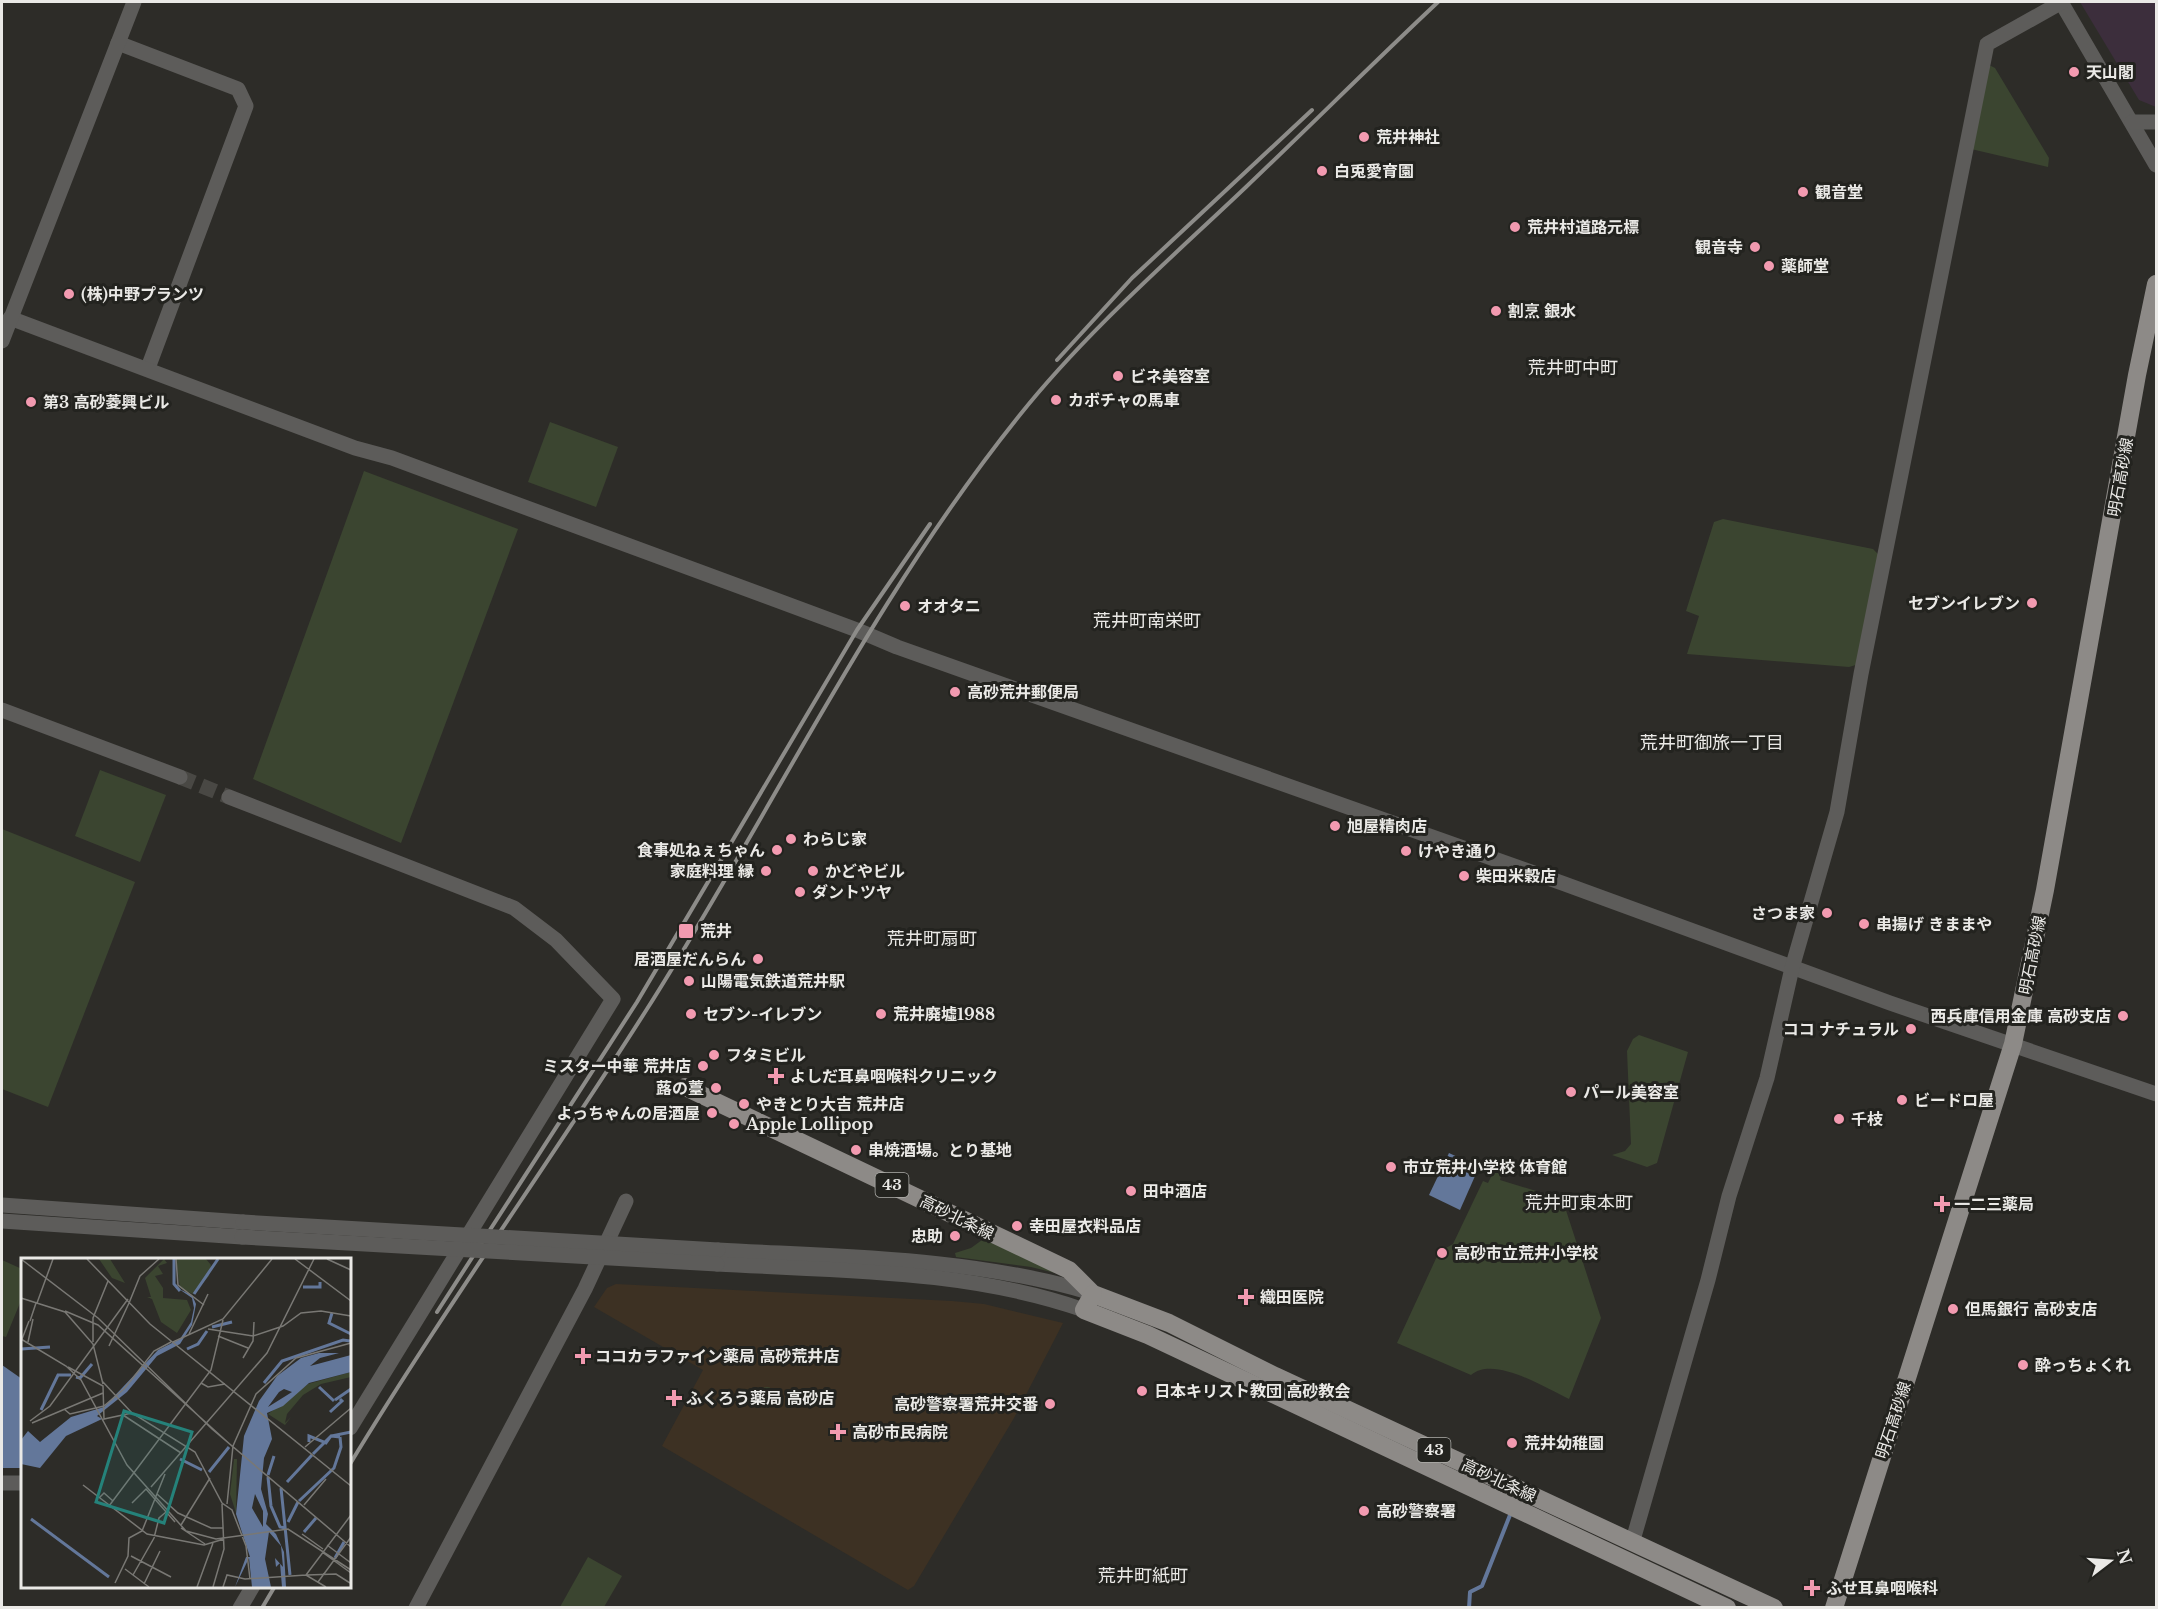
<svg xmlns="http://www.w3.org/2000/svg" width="2158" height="1609" viewBox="0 0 2158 1609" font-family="'Libre Baskerville','Noto Sans JP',serif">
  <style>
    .commercial { fill: #3c2e3c }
    .medical { fill: #3d3123 }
    .green { fill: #3b4530 }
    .water { fill: #63779a }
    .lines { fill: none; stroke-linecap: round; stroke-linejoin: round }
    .stream { stroke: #63779a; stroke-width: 4 }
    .minor-tunnel { stroke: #494844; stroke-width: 15; stroke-dasharray: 15 8; stroke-linecap: butt }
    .minor { stroke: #5d5c5a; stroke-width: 15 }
    .major { stroke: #8d8a87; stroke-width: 18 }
    .rail { stroke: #8d8c89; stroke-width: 4 }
    .minor-bridge { stroke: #5d5c5a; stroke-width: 15 }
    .poi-dot { fill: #f29ab0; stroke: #23231f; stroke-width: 2 }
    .labels { text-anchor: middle; stroke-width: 6; stroke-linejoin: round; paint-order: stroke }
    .shield { fill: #23231f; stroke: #aeaeaa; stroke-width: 1.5 }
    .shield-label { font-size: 15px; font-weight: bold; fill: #eae9e6 }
    .poi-label { font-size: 16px; font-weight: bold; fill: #eae9e6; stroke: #23231f; text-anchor: start }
    .street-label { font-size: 16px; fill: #eae9e6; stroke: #23231f }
    .neighbourhood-label { font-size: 18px; fill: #eae9e6; stroke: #23231f }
    .inset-river { fill: none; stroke: #63779a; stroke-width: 3 }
    .inset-road { fill: none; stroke: #797874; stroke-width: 1.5 }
    .view { fill: #25827a; fill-opacity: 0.15; stroke: #25827a; stroke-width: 3 }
    .inset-edge { fill: none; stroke: #eae9e6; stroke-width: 3 }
  </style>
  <rect width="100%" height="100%" fill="#2d2c28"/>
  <path class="commercial" d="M 2080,2 L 2156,2 L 2156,107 L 2139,100 Z"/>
  <path class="medical" d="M 616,1284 L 952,1301 L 984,1304 L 1063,1323 L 1014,1418 L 914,1586 L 908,1590 L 662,1446 L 703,1370 L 594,1307 L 607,1288 Z"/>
  <g class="green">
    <path d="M 1991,66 L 1995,68 L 2049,158 L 2048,167 L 1971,149 L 1987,67 Z"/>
    <path d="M 550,422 L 618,447 L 596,507 L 528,482 Z"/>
    <path d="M 364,471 L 518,529 L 401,843 L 253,779 Z"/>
    <path d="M 1723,519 L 1873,549 L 1879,555 L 1859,664 L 1849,667 L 1687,654 L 1699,616 L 1686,611 L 1714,522 Z"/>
    <path d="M 100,770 L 166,795 L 140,862 L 75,836 Z"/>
    <path d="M 2,829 L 135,882 L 48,1107 L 2,1089 Z"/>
    <path d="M 1639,1035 L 1688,1052 L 1657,1163 L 1647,1167 L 1612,1155 L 1625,1151 L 1631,1144 L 1627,1051 L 1633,1039 Z"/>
    <path d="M 1497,1165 L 1503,1167 L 1500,1180 L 1546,1194 L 1550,1201 L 1556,1202 L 1562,1198 L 1601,1318 L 1569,1399 C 1545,1388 1494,1355 1471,1375 L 1397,1343 L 1439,1252 L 1453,1244 L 1483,1181 L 1488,1183 Z"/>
    <path d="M 982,1240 L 989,1242 L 1057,1271 L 1055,1273 L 1031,1267 L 956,1257 L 955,1253 L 971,1248 Z"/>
    <path d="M 2,1260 L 22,1269 L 22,1298 L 6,1337 L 2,1336 Z"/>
    <circle cx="767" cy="1394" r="7"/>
    <path d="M 588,1557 L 622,1576 L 604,1607 L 560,1607 Z"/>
  </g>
  <g class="water">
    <path d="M 1449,1153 L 1479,1167 L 1460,1210 L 1429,1195 Z"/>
    <path d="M 2,1365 L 22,1379 L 22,1468 L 2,1468 Z"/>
  </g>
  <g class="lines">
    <path class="stream" d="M 1469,1608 L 1470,1592 L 1482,1586 L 1510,1515"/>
    <path class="minor-tunnel" d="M 180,777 L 229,797"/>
    <g class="minor">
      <path d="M 2061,2 L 2156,165"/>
      <path d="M 118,43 L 238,89 L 246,106 L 148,368"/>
      <path d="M 2132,122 L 2156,122"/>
      <path d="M 10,318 L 355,448 L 392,458 L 857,630 L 897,647 L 1562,883 L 1890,1003 L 2156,1094"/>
      <path d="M 2,341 L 134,2"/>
      <path d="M 2,710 L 180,777"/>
      <path d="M 229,797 L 514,908 L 556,940 L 613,999 L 350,1428"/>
      <path d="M 2,1205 L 243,1222"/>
      <path d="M 2,1221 L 242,1237"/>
      <path d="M 718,1250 C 843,1257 971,1257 1092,1293"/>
      <path d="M 717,1264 C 838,1271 967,1269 1084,1310"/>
      <path d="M 2,1483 L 22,1483"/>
      <path d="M 1633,1540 L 1708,1280 L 1729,1196 L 1767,1078 L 1792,968 L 1837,812 L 1861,674 L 1987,44 L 2062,2"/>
      <path d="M 240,1608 L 253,1586"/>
      <path d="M 416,1608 L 585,1289 L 626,1201"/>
    </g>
    <g class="major">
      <path d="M 685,1087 L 1069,1270 L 1093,1294 L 1169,1323 L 1275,1376 L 1774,1608"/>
      <path d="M 1093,1294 L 1084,1310 L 1148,1335 L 1727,1608"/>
      <path d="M 1834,1608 L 2013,1044 L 2045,890 L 2137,375 L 2156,284"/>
    </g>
    <g class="rail">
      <path d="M 1057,360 L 1132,278 L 1312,110"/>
      <path d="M 437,1312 L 637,1002 L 857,630 L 930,524"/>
      <path d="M 350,1464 C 444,1309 550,1162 647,1009 C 772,812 872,599 1019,416 C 1086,332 1168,261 1246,187 C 1310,126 1373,63 1438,2"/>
      <path d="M 262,1608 L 275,1586"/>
    </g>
    <g class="minor-bridge">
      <path d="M 243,1222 L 718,1250"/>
      <path d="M 242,1237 L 717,1264"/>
    </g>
  </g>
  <g class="poi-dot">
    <circle cx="2074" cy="72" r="6"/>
    <circle cx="1364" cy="137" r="6"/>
    <circle cx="1322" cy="171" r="6"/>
    <circle cx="1803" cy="192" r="6"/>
    <circle cx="1515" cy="227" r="6"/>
    <circle cx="1755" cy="247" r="6"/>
    <circle cx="1769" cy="266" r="6"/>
    <circle cx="69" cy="294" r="6"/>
    <circle cx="1496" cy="311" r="6"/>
    <circle cx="1118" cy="376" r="6"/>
    <circle cx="1056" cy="400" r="6"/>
    <circle cx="31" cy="402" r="6"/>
    <circle cx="2032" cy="603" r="6"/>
    <circle cx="905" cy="606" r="6"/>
    <circle cx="955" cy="692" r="6"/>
    <circle cx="1335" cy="826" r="6"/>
    <circle cx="791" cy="839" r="6"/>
    <circle cx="777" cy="850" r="6"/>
    <circle cx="1406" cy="851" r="6"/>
    <circle cx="766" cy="871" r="6"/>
    <circle cx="813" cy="871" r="6"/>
    <circle cx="1464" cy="876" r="6"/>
    <circle cx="800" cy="892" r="6"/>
    <circle cx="1827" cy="913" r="6"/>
    <circle cx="1864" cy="924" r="6"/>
    <rect x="678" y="923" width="16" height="16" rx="3"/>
    <circle cx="758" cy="959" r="6"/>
    <circle cx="689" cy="981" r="6"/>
    <circle cx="691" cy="1014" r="6"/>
    <circle cx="881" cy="1014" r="6"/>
    <circle cx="2123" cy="1016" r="6"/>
    <circle cx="1911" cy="1029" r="6"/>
    <circle cx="714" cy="1055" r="6"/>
    <circle cx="703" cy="1066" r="6"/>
    <path d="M773 1067h6v6h6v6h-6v6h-6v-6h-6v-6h6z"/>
    <circle cx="716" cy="1088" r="6"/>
    <circle cx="1571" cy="1092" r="6"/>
    <circle cx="1902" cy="1100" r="6"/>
    <circle cx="744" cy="1104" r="6"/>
    <circle cx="712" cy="1113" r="6"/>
    <circle cx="1839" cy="1119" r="6"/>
    <circle cx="734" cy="1124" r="6"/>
    <circle cx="856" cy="1150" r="6"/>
    <circle cx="1391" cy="1167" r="6"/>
    <circle cx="1131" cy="1191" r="6"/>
    <path d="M1939 1195h6v6h6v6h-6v6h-6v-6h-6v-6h6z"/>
    <circle cx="1017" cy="1226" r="6"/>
    <circle cx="955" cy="1236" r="6"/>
    <circle cx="1442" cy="1253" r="6"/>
    <path d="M1243 1288h6v6h6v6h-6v6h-6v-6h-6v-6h6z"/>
    <circle cx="1953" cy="1309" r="6"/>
    <path d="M580 1347h6v6h6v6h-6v6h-6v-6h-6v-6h6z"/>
    <circle cx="2023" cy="1365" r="6"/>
    <circle cx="1142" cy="1391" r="6"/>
    <path d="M671 1389h6v6h6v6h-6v6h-6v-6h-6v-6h6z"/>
    <circle cx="1050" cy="1404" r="6"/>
    <path d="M835 1423h6v6h6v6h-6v6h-6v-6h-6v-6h6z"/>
    <circle cx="1512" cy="1443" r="6"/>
    <circle cx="1364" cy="1511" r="6"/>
    <path d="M1809 1579h6v6h6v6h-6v6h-6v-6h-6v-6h6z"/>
  </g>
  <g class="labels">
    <g class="shield">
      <rect x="875.5" y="1173" width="33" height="24" rx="4.5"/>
      <rect x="1417.5" y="1438" width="33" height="24" rx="4.5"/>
    </g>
    <g class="shield-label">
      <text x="892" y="1190">43</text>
      <text x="1434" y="1455">43</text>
    </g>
    <g class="poi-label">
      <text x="2086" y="78">天山閣</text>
      <text x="1376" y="143">荒井神社</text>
      <text x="1334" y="177">白兎愛育園</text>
      <text x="1815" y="198">観音堂</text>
      <text x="1527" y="233">荒井村道路元標</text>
      <text x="1743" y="253" text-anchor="end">観音寺</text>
      <text x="1781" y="272">薬師堂</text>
      <text x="81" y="300">(株)中野プランツ</text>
      <text x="1508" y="317">割烹 銀水</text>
      <text x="1130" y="382">ビネ美容室</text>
      <text x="1068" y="406">カボチャの馬車</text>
      <text x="43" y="408">第3 高砂菱興ビル</text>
      <text x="2020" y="609" text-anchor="end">セブンイレブン</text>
      <text x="917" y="612">オオタニ</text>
      <text x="967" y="698">高砂荒井郵便局</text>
      <text x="1347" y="832">旭屋精肉店</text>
      <text x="803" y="845">わらじ家</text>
      <text x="765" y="856" text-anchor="end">食事処ねぇちゃん</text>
      <text x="1418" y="857">けやき通り</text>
      <text x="754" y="877" text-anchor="end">家庭料理 縁</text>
      <text x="825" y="877">かどやビル</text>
      <text x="1476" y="882">柴田米穀店</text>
      <text x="812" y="898">ダントツヤ</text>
      <text x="1815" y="919" text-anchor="end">さつま家</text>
      <text x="1876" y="930">串揚げ きままや</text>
      <text x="700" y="937">荒井</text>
      <text x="746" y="965" text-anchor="end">居酒屋だんらん</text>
      <text x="701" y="987">山陽電気鉄道荒井駅</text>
      <text x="703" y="1020">セブン-イレブン</text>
      <text x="893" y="1020">荒井廃墟1988</text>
      <text x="2111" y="1022" text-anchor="end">西兵庫信用金庫 高砂支店</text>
      <text x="1899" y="1035" text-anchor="end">ココ ナチュラル</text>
      <text x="726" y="1061">フタミビル</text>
      <text x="691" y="1072" text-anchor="end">ミスター中華 荒井店</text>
      <text x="790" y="1082">よしだ耳鼻咽喉科クリニック</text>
      <text x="704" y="1094" text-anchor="end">蕗の薹</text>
      <text x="1583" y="1098">パール美容室</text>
      <text x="1914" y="1106">ビードロ屋</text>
      <text x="756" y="1110">やきとり大吉 荒井店</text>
      <text x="700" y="1119" text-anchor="end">よっちゃんの居酒屋</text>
      <text x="1851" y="1125">千枝</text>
      <text x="746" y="1130">Apple Lollipop</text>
      <text x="868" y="1156">串焼酒場。とり基地</text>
      <text x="1403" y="1173">市立荒井小学校 体育館</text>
      <text x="1143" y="1197">田中酒店</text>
      <text x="1954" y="1210">一二三薬局</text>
      <text x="1029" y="1232">幸田屋衣料品店</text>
      <text x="943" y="1242" text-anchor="end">忠助</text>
      <text x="1454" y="1259">高砂市立荒井小学校</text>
      <text x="1260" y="1303">織田医院</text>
      <text x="1965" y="1315">但馬銀行 高砂支店</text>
      <text x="595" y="1362">ココカラファイン薬局 高砂荒井店</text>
      <text x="2035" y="1371">酔っちょくれ</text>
      <text x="1154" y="1397">日本キリスト教団 高砂教会</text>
      <text x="686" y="1404">ふくろう薬局 高砂店</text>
      <text x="1038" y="1410" text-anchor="end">高砂警察署荒井交番</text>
      <text x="852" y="1438">高砂市民病院</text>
      <text x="1524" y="1449">荒井幼稚園</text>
      <text x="1376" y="1517">高砂警察署</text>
      <text x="1826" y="1594">ふせ耳鼻咽喉科</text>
    </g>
    <g class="street-label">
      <text transform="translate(2120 477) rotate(-80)" y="6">明石高砂線</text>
      <text transform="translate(2032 955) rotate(-79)" y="6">明石高砂線</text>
      <text transform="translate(957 1217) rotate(26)" y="6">高砂北条線</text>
      <text transform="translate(1893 1420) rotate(-72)" y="6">明石高砂線</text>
      <text transform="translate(1499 1480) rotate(25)" y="6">高砂北条線</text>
    </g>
    <g class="neighbourhood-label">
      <text x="1573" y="374">荒井町中町</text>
      <text x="1147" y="627">荒井町南栄町</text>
      <text x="1712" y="749">荒井町御旅一丁目</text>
      <text x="932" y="945">荒井町扇町</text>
      <text x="1579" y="1209">荒井町東本町</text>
      <text x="1143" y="1582">荒井町紙町</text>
    </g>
  </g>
  <g transform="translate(21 1258)">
    <rect width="330" height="330" fill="#2d2c28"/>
    <path d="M 78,1 L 89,1 L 104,25 L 91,20 ZM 143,1 L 146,5 L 137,8 L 142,16 L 134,18 L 142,30 L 142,40 L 166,42 L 170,52 L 156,75 L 140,64 L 131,41 L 126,39 L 130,39 L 124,20 ZM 155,1 L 185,1 L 190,7 L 188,18 L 172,36 L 159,30 ZM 330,114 L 330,119 L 300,126 L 282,137 L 266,156 L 264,165 L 270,159 L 264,167 L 247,156 L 287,126 ZM 213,201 L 216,201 L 215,255 L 209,236 Z" fill="#3b4530"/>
    <path d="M 158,31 L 171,37 L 175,46 L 171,67 L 159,86 L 136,98 L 106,134 L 76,158 L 81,161 L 45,178 L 19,210 L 0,206 L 0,182 L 7,173 L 19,184 L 50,159 L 83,149 L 137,92 L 159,81 L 170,64 L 173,50 L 171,40 ZM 298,95 L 318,95 L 299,100 L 289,108 L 330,97 L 330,114 L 288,125 L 262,148 L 246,155 L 251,181 L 243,200 L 240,231 L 247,256 L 245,266 L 255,276 L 263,294 L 265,329 L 261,329 L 259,305 L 255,309 L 254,300 L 262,309 L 260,288 L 248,274 L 244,301 L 250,329 L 231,329 L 228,300 L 214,329 L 225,299 L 229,299 L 215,256 L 223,178 L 238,143 L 256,118 L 280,100 ZM 263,131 L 271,134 L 247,149 L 258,134 ZM 234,236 L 242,253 L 242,269 L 231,250 Z" fill="#63779a" fill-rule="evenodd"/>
    <path class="inset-river" d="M 153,1 L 153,26 L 159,33M 282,29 L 299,29 L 299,24M 173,36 L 197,1M 311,55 L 308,65 L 330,76M 191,69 L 211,64M 0,91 L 29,89M 166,91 L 177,86 L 186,73M 55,119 L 59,120 L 71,106M 243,125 L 261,103 L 322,82 L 329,83M 298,129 L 313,143M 314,142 L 330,131M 20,152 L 37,117 L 50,117M 309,154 L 321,143 L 319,141M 288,184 L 288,178 L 305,185 L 310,178 L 330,174M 292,196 L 310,178 L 319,179M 159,201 L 181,212M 188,214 L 208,189M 247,217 L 253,198M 247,219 L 250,248 L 259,269 L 265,270M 266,224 L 291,197M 260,230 L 269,317M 278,243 L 313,210 L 320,189 L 319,179M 10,261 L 88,319M 267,264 L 277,244M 283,274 L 295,260M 314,300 L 323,284"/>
    <path class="inset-road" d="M 0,1 L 77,60 L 191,171 L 330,289M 66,1 L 129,66 L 330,228M 155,1 L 157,27 L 183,47M 274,1 L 330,43M 306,1 L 330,12M 0,40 L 44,54 L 72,86 L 82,126M 16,45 L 32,1M 108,45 L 119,18 L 138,1M 44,53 L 77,67 L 212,189M 9,63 L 15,45M 187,71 L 232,78 L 262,68 L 280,55 L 300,53 L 330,58M 168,76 L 187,36M 197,78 L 227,90M 0,81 L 45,108 L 60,122 L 106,207 L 165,273 L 195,281 L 267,271 L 330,312M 1,81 L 8,63M 7,84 L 12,61M 72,84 L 72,60 L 87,23M 152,84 L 202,61 L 251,1M 88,88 L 108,45M 222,100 L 232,83 L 233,64M 47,109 L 82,128 L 83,161 L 111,155M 81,123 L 111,155 L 174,194 L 201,245 L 211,252 L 225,288 L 229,321M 180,125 L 187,129 L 204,126M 43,151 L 49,156 L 83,148 L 104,130 L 133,93 L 150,84M 102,157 L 160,195M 9,163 L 29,148 L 107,41M 11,165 L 82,135M 284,189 L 330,150M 62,227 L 126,276 L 183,287 L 203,281M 130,229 L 246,95 L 293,1M 136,236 L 157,255 L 190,270 L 202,270M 78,240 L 83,235 L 92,243M 111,245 L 125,231 L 154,264M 206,246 L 212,188 L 235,136 L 275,100 L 330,85M 283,247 L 305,221M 88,248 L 190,112 L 202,62M 160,267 L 189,220M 160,270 L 184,286M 281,276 L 302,291M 306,287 L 330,305M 301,294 L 330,315M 110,298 L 150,319M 104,311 L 128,329M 112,317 L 133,280 L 138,260 L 145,254M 285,317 L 330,257M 286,317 L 315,316 L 329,325M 297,324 L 330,279M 94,325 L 107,298 L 108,280 L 121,273 L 144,216M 123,326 L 139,293M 176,329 L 192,285M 192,329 L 203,291 L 201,246M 202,329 L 206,317 L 224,321 L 285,317 L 305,329"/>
    <path class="view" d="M 103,153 L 171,174 L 143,265 L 75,244 Z"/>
    <rect width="330" height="330" class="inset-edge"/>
  </g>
  <rect width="2158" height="1609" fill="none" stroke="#eae9e6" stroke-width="6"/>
  <g transform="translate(2110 1561) rotate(73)" stroke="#23231f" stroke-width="4.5" paint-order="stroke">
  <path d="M0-4.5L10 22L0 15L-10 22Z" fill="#eae9e6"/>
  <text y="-9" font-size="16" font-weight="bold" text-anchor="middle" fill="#eae9e6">N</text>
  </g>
</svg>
